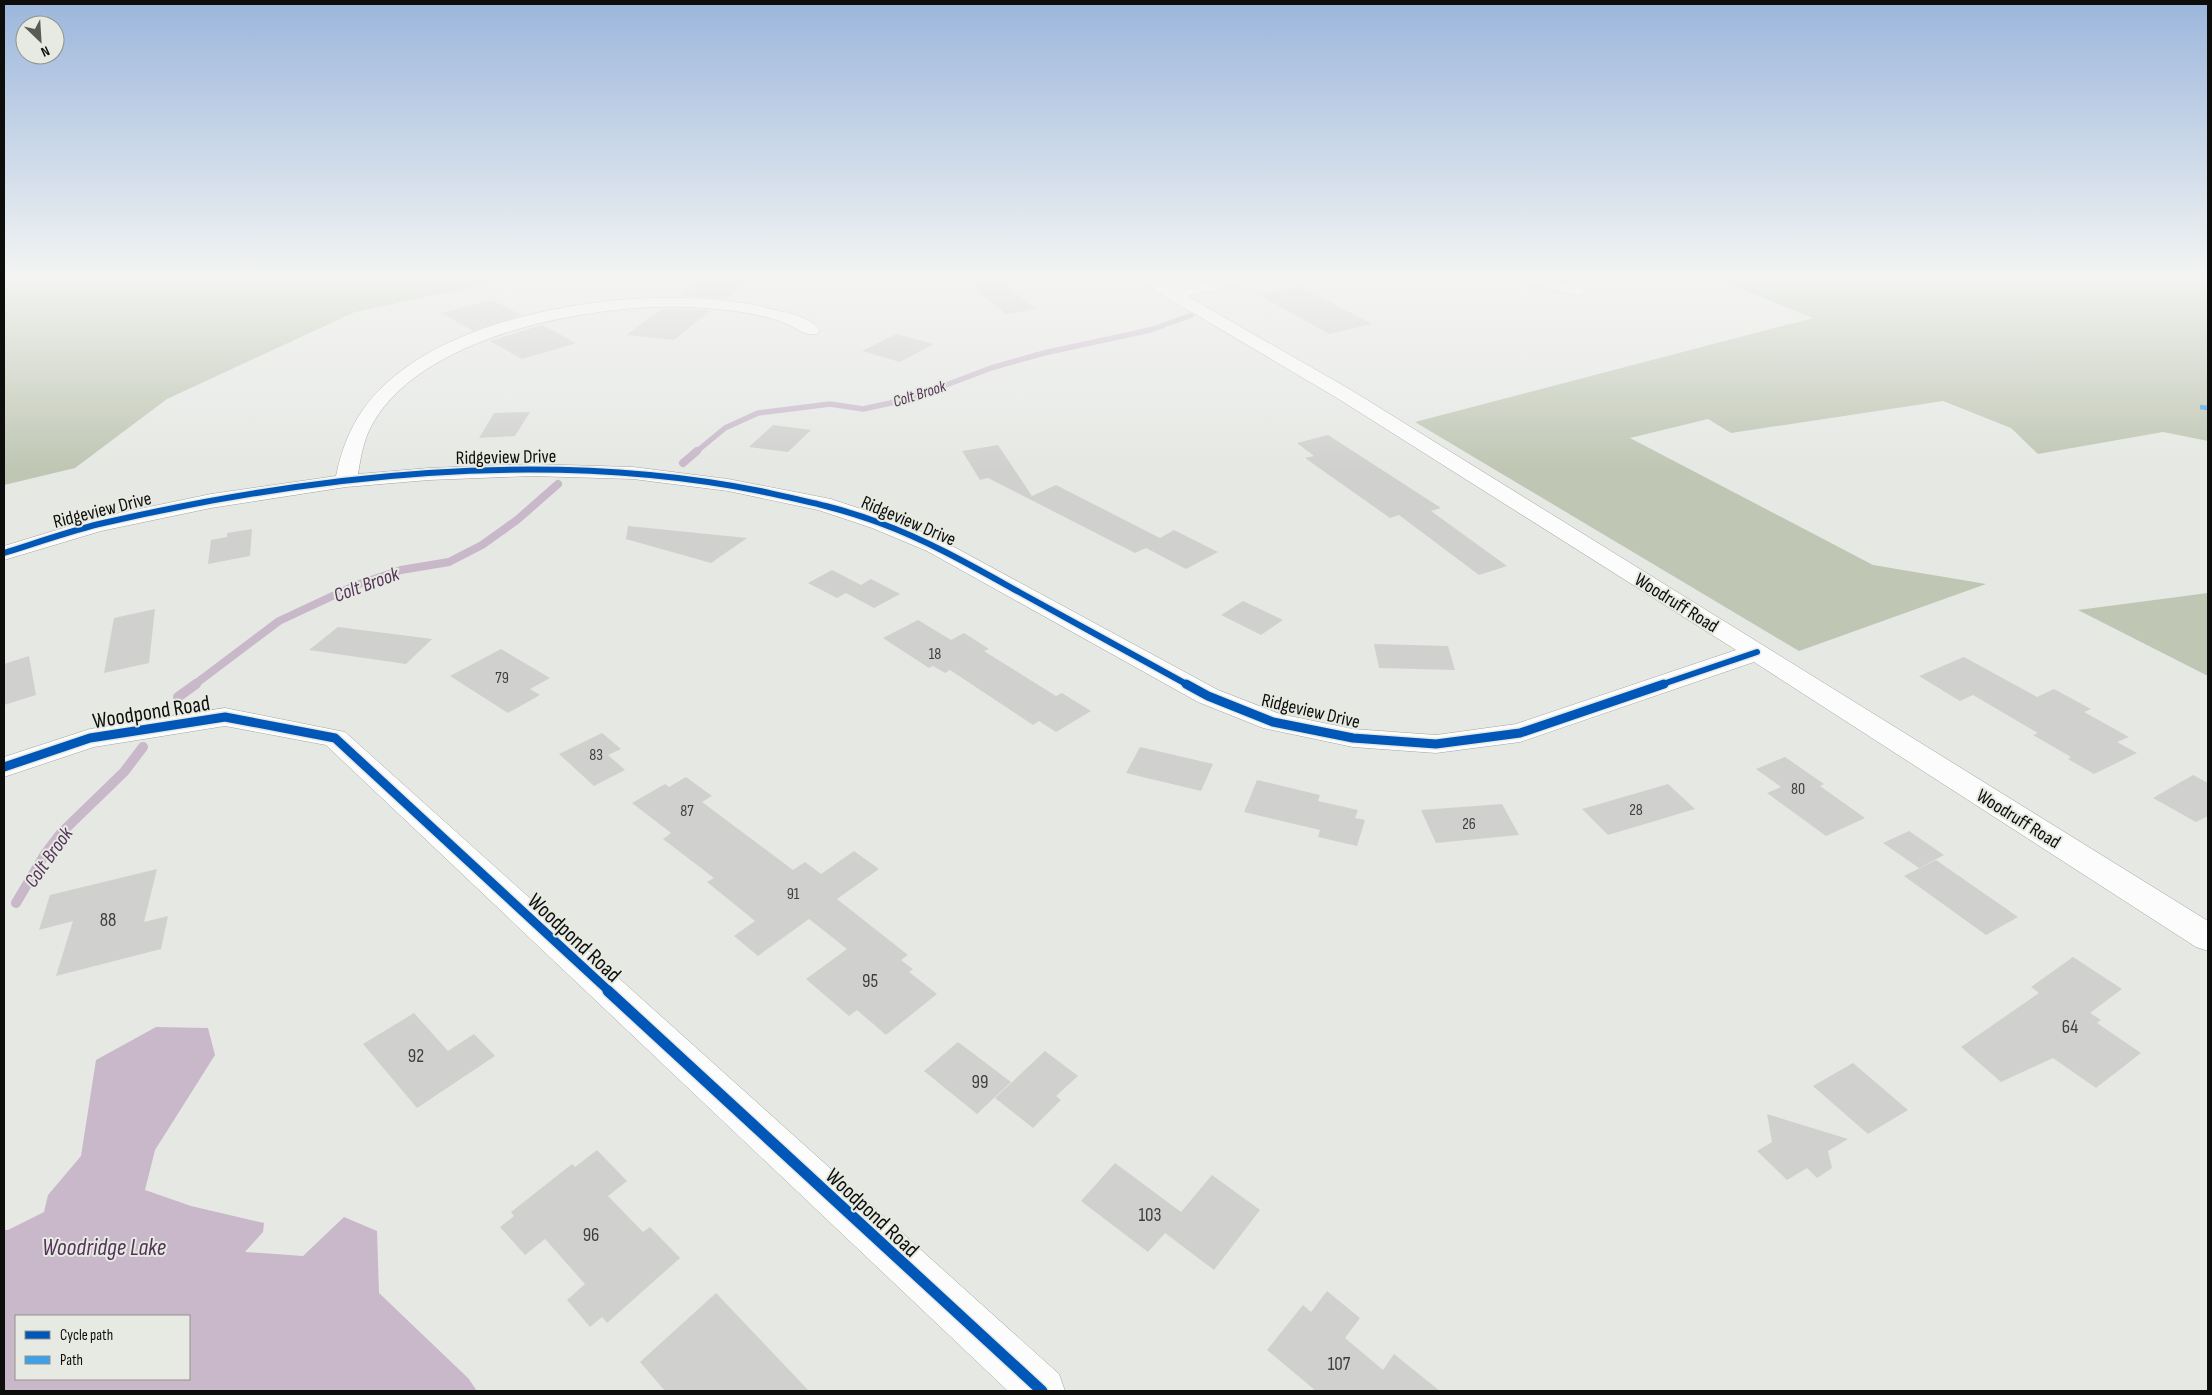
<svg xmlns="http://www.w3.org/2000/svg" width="2212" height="1395" viewBox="0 0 2212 1395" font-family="'Sofia Sans Condensed',sans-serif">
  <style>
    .forest { fill: #bfc6b3 }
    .water { fill: #c8b8c9; fill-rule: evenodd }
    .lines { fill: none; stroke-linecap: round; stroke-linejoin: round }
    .stream-far2 { stroke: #c8b8c9; stroke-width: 5.5 }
    .stream-far1 { stroke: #c8b8c9; stroke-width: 8 }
    .stream { stroke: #c8b8c9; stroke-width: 10 }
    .building { fill: #d0d1cf }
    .minor-casing { stroke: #a3a5a1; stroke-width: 1 }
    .minor { fill: #fbfcfb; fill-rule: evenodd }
    .quiet { stroke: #3ca1e9; stroke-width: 4.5; stroke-dasharray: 8 4.5; stroke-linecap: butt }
    .cycleway-far2-casing { stroke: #e7eae2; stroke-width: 9 }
    .cycleway-far1-casing { stroke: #e7eae2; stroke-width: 12 }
    .cycleway-casing { stroke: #e7eae2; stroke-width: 14 }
    .cycleway-far2 { stroke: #0057b8; stroke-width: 6 }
    .cycleway-far1 { stroke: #0057b8; stroke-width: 9 }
    .cycleway { stroke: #0057b8; stroke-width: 11 }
    .labels { text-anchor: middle; stroke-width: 4; stroke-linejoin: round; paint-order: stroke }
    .far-water-label { font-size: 16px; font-style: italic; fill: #55345a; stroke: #e7eae2 }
    .number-label { font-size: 16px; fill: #3e3f3c }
    .street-label { font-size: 19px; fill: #0d0e0b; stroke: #e7eae2 }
    .near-number-label { font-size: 19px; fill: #3e3f3c }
    .water-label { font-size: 20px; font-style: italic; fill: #55345a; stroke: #e7eae2 }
    .near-street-label { font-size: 22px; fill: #0d0e0b; stroke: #e7eae2 }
    .near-water-label { font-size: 24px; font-style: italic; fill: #55345a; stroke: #e7eae2 }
  </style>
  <rect width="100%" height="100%" fill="#e6e8e4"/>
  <g class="forest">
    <path d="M 4,275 L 516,275 L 516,278 L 355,312 L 167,399 L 75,468 L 4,485 Z"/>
    <path d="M 1705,275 L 2208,275 L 2208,441 L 2163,432 L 2038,454 L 2011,428 L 1943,401 L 1731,433 L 1708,419 L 1630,438 L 1873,565 L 1986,584 L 1799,651 L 1415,422 L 1813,318 Z"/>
    <path d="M 2208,593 L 2208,676 L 2078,610 Z"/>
  </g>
  <path class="water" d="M 156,1027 L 208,1028 L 215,1055 L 155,1150 L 145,1190 L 191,1206 L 264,1223 L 263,1232 L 245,1252 L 303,1256 L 344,1217 L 377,1231 L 379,1293 L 468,1378 L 477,1391 L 4,1391 L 4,1230 L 8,1230 L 44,1212 L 48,1195 L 81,1156 L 96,1060 ZM 16,1316 L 189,1316 L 189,1379 L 16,1379 Z"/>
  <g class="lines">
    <path class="stream-far2" d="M 696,452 L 725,428 L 758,413 L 830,404 L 863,409 L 909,399 L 991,368 L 1044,353 L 1150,330 L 1192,315"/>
    <g class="stream-far1">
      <path d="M 683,463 L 697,451"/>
      <path d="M 194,685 L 279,621 L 356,585 L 401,570 L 449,562 L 482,545 L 517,520 L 558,484"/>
    </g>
    <g class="stream">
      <path d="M 178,697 L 196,684"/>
      <path d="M 16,903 L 45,854 L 61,833 L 124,772 L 143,747"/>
    </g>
  </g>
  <g class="building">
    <path d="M 709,275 L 726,275 L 754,277 L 726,299 L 679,296 Z"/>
    <path d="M 959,275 L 993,275 L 1036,309 L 1006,314 Z"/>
    <path d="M 1298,286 L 1313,293 L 1372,324 L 1329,334 L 1259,295 Z"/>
    <path d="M 492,300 L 522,315 L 473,331 L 441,313 Z"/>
    <path d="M 662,309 L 704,310 L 711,310 L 674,340 L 626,335 Z"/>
    <path d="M 542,325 L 576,343 L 522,359 L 490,341 Z"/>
    <path d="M 896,334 L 934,344 L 900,362 L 862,351 Z"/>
    <path d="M 530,412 L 515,436 L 479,438 L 494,413 Z"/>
    <path d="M 773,425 L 811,430 L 788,452 L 749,447 Z"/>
    <path d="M 1328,435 L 1441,508 L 1431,511 L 1507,566 L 1479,575 L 1399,515 L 1390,518 L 1305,458 L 1314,456 L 1297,443 Z"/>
    <path d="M 998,445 L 1032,496 L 1056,485 L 1160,538 L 1174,530 L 1218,552 L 1186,569 L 1146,548 L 1135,553 L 988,478 L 980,480 L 962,451 Z"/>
    <path d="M 628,526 L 747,538 L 711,563 L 626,539 Z"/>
    <path d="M 252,529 L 250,556 L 208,564 L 211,540 L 227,537 L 227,533 Z"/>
    <path d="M 832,570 L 861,585 L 871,579 L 900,594 L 874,608 L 846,593 L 837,598 L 808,583 Z"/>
    <path d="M 1243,601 L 1260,609 L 1283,620 L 1261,635 L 1221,615 Z"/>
    <path d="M 155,609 L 149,663 L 104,673 L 114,618 Z"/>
    <path d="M 918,620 L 951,640 L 964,633 L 989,649 L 984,651 L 1056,696 L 1062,693 L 1091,711 L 1056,732 L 1039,721 L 1033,725 L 950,670 L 945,673 L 933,666 L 929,668 L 883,638 Z"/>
    <path d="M 338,627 L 432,639 L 406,664 L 309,650 Z"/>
    <path d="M 1374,644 L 1448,646 L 1455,670 L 1379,668 Z"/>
    <path d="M 501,649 L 550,678 L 530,689 L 540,695 L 508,713 L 450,676 Z"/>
    <path d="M 29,656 L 36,695 L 4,705 L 4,664 Z"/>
    <path d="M 1964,657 L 2037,697 L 2054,689 L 2091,709 L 2084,712 L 2129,737 L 2117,742 L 2137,753 L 2094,774 L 2068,759 L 2071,757 L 2033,735 L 2038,733 L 1973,695 L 1960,701 L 1919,676 Z"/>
    <path d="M 602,733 L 621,749 L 608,755 L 625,770 L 594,786 L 559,754 Z"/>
    <path d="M 1140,747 L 1213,764 L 1201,791 L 1126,773 Z"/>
    <path d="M 1785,757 L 1824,784 L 1820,786 L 1865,818 L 1826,836 L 1767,793 L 1781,787 L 1756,769 Z"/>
    <path d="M 2193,775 L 2208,783 L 2208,816 L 2196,822 L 2153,798 Z"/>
    <path d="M 686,777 L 712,796 L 702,802 L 793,870 L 805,862 L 821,874 L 854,851 L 879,869 L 837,899 L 908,955 L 901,960 L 913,969 L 909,972 L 937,994 L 886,1035 L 857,1010 L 849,1016 L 806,979 L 847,949 L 809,919 L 758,956 L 734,936 L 755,921 L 707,882 L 714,878 L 663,839 L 671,833 L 632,803 L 665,784 L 669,787 Z"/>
    <path d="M 1257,780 L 1320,795 L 1318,801 L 1358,810 L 1355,818 L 1365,820 L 1357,846 L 1318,837 L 1320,830 L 1244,812 Z"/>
    <path d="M 1668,784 L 1695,809 L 1608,835 L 1582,809 Z"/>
    <path d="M 1502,804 L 1519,835 L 1436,843 L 1421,810 Z"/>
    <path d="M 1909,831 L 1944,855 L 1919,868 L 1883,843 Z"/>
    <path d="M 1936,860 L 2018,917 L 1986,935 L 1904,876 Z"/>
    <path d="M 157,869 L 144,922 L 168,916 L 161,949 L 56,976 L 73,921 L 39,930 L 50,895 Z"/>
    <path d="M 2073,957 L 2122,989 L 2090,1013 L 2101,1020 L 2097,1023 L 2141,1053 L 2096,1088 L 2053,1058 L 2001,1082 L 1961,1047 L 2039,993 L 2031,987 Z"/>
    <path d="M 414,1013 L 448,1051 L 474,1034 L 495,1056 L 417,1108 L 363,1044 Z"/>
    <path d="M 958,1042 L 1011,1082 L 977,1114 L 924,1071 Z"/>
    <path d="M 1045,1051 L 1078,1076 L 1056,1096 L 1061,1100 L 1033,1128 L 995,1098 Z"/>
    <path d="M 1853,1063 L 1908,1110 L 1868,1134 L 1813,1086 Z"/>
    <path d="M 1767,1114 L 1848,1139 L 1828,1151 L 1832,1168 L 1817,1178 L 1807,1168 L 1787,1180 L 1757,1151 L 1772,1142 Z"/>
    <path d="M 597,1150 L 627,1181 L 608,1196 L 643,1232 L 650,1227 L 680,1258 L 607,1323 L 602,1317 L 590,1327 L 567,1300 L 585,1284 L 545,1239 L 525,1255 L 500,1227 L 514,1216 L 511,1212 L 572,1164 L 575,1167 Z"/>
    <path d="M 1115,1163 L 1181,1212 L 1212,1175 L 1260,1210 L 1214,1270 L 1165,1233 L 1148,1252 L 1081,1201 Z"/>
    <path d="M 1327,1291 L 1360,1318 L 1345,1338 L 1383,1370 L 1394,1354 L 1440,1391 L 1316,1391 L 1267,1350 L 1303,1305 L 1311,1312 Z"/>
    <path d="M 716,1293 L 809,1391 L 665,1391 L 640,1362 Z"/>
  </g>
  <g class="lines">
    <g class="minor-casing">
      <g id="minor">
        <path d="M 1132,275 L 1151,275 L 1175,289 L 1237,275 L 1266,275 L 1264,278 L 1187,296 L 1351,390 L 2208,921 L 2208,951 L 2196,947 L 1754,662 L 1520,742 L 1436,753 L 1353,747 L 1263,728 L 1198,702 L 927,551 L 872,528 L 818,510 L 728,491 L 633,479 L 532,476 L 429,480 L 346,487 L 211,508 L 101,531 L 4,560 L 4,546 L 96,518 L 211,494 L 336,476 C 347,423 370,391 415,361 C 505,303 670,283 772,309 C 787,313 810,316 820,330 L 817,334 C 804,337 795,326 782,322 C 758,313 730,310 704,308 C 607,300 426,331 373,423 C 364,438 361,456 358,474 L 429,468 L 532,464 L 633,467 L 728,479 L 831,499 L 888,518 L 943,541 L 1218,690 L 1280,714 L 1353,729 L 1436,735 L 1516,724 L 1736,650 L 1337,398 L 1166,297 Z"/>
        <path d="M 1510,275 L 1535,275 L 1583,288 L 1585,291 L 1583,294 L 1577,296 L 1512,278 Z"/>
        <path d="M 225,708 L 345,732 L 1059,1374 L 1065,1391 L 1008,1391 L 326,745 L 225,726 L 94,747 L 4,777 L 4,757 L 90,729 Z"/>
      </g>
    </g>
    <use href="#minor" class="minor"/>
    <path class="quiet" d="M 2200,407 L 2208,408"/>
    <g class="cycleway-far2-casing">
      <g id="cycleway-far2">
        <path d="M 4,553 C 36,543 67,532 99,524 C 312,475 544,448 760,491 C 801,500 841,508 880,523 C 929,541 974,567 1019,592 C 1075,623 1132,654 1188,685"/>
        <path d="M 1660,685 L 1757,652"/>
      </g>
    </g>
    <g class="cycleway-far1-casing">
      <g id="cycleway-far1">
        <path d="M 1186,684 L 1208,696 L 1273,722 L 1353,738 L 1436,744 L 1520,733 L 1664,684"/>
        <path d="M 4,767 L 90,738 L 225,717 L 335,738 L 610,992"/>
      </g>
    </g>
    <g class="cycleway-casing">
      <path id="cycleway" d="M 608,991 L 1042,1391"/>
    </g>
    <use href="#cycleway-far2" class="cycleway-far2"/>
    <use href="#cycleway-far1" class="cycleway-far1"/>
    <use href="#cycleway" class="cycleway"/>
  </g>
  <linearGradient id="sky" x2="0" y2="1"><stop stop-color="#9bb6dc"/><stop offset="0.59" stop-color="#f4f5f3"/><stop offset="1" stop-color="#f4f5f3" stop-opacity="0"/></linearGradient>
  <rect width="2212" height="470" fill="url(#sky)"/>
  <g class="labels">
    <g class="far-water-label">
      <text transform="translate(919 393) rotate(-18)" y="6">Colt Brook</text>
    </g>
    <g class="number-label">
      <text x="935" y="659">18</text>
      <text x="502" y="683">79</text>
      <text x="596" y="760">83</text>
      <text x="1798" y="794">80</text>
      <text x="1636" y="815">28</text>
      <text x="687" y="816">87</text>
      <text x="1469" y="829">26</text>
      <text x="793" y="899">91</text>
    </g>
    <g class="street-label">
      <text transform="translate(506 456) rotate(-1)" y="7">Ridgeview Drive</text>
      <text transform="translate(102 509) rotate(-14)" y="7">Ridgeview Drive</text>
      <text transform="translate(909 520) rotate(23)" y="7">Ridgeview Drive</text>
      <text transform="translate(1677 602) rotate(32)" y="7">Woodruff Road</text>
      <text transform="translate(1311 710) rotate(13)" y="7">Ridgeview Drive</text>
      <text transform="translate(2019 818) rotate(32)" y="7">Woodruff Road</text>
    </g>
    <g class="near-number-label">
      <text x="108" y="926">88</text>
      <text x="870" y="987">95</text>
      <text x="2070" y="1033">64</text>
      <text x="416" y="1062">92</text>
      <text x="980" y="1088">99</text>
      <text x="1150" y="1221">103</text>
      <text x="591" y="1241">96</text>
      <text x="1339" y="1370">107</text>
    </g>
    <g class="water-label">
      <text transform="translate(366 584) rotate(-20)" y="7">Colt Brook</text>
      <text transform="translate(48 857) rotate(-55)" y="7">Colt Brook</text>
    </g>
    <g class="near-street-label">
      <text transform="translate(151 711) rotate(-9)" y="8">Woodpond Road</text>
      <text transform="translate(575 937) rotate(43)" y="8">Woodpond Road</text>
      <text transform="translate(873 1212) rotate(43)" y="8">Woodpond Road</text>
    </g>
    <g class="near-water-label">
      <text x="104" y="1255">Woodridge Lake</text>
    </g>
  </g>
  <rect width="2212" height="1395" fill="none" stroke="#0d0e0b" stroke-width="10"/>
  <rect x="15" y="1315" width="175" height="65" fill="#e7eae2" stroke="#90928c"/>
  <rect x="25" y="1331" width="25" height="8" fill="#0057b8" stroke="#90928c"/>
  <text x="60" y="1340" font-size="15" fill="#0d0e0b">Cycle path</text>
  <rect x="25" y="1356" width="25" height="8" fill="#3ca1e9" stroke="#90928c"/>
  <text x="60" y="1365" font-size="15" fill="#0d0e0b">Path</text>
  <g transform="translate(40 40) rotate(155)"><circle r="24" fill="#e7eae2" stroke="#90928c"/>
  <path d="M0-4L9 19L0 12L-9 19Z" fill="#595a57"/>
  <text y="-8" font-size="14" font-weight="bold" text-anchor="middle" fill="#0d0e0b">N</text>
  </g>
</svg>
